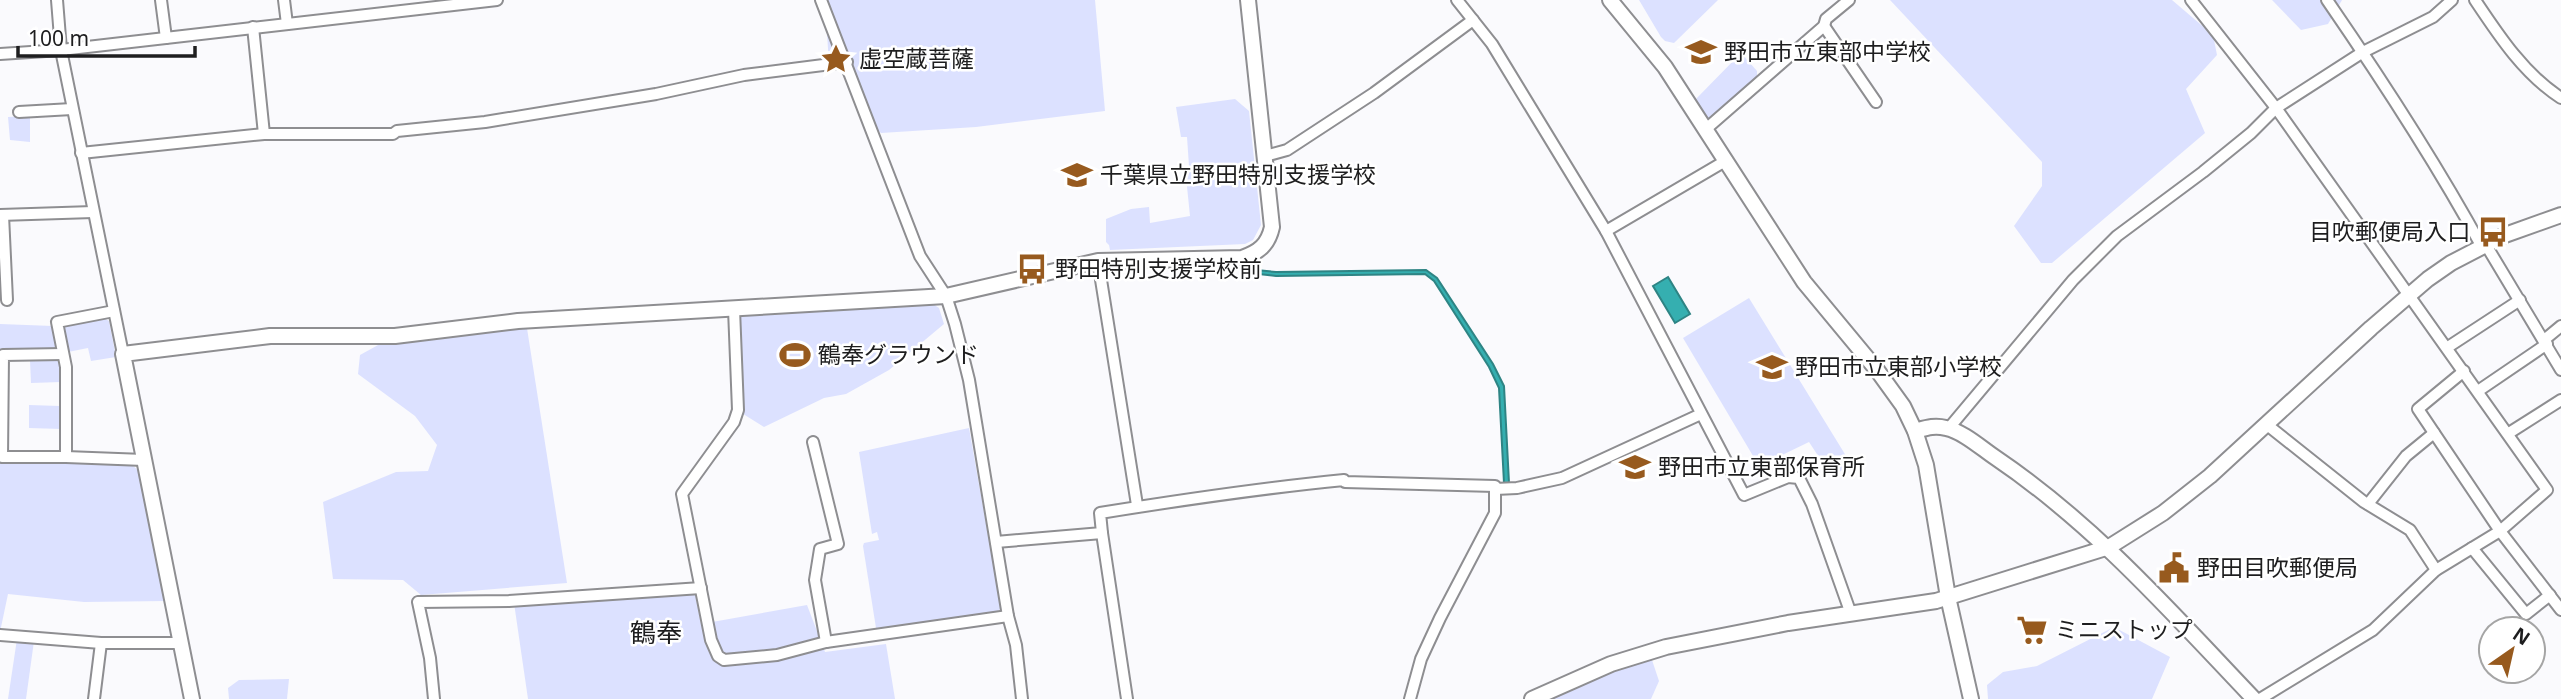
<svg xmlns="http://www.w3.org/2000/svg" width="2561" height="699" viewBox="0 0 2561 699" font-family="'Noto Sans','Noto Sans JP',sans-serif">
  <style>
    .green { fill: #dce1ff }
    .water { fill: #35afb0; stroke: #2e8484; stroke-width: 2 }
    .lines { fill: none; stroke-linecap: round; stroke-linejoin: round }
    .street-casing { stroke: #8e8e91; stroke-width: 14 }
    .secondary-casing { stroke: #8e8e91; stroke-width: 18 }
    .street { stroke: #fff; stroke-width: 10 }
    .secondary { stroke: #fff; stroke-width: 14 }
    .labels { text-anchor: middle; stroke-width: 5; stroke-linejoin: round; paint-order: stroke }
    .poi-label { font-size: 23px; fill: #1e1e1f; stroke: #fff; text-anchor: start }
    .quarter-label { font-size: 26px; fill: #1e1e1f; stroke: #fff }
  </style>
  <rect width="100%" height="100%" fill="#fafafd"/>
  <g class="green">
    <path d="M 825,0 L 1095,0 L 1105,111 L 976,127 L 881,133 L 877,129 L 851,66 L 829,65 Z"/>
    <path d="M 1639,0 L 1718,0 L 1674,43 L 1665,41 L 1661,37 Z"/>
    <path d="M 1890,0 L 2172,0 L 2213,35 L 2217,55 L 2186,89 L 2205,133 L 2052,263 L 2041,263 L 2014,226 L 2042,186 L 2042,162 Z"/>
    <path d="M 2272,0 L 2342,0 L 2328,24 L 2301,30 Z"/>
    <path d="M 1741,53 L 1757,71 L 1757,81 L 1708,122 L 1694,101 Z"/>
    <path d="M 1235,99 L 1249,111 L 1261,225 L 1253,240 L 1245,244 L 1110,250 L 1109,245 L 1106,242 L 1106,219 L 1131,209 L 1149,207 L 1150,223 L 1190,216 L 1185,167 L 1189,166 L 1187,137 L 1181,137 L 1176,107 Z"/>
    <path d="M 30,116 L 30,142 L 10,140 L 8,117 Z"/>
    <path d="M 1749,298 L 1851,464 L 1832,477 L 1809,442 L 1759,466 L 1683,338 Z"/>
    <path d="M 933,304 L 939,308 L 944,324 L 889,370 L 846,394 L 824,398 L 764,427 L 740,412 L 740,315 Z"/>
    <path d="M 104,318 L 109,321 L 116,357 L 91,361 L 88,348 L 68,352 L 63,330 L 66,325 Z"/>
    <path d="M 526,322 L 567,583 L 421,595 L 403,580 L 333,579 L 323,502 L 396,472 L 428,471 L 437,445 L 415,416 L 358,374 L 360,355 L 389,339 Z"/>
    <path d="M 0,324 L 53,326 L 57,345 L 53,350 L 0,350 Z"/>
    <path d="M 56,359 L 60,363 L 61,382 L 31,383 L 30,360 Z"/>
    <path d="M 29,405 L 60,406 L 61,429 L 29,428 Z"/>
    <path d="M 969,428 L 1001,608 L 997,612 L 876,628 L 863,546 L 864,543 L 879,540 L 877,532 L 872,534 L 859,452 Z"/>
    <path d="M 0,462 L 132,465 L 139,471 L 166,601 L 84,602 L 8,594 L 0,632 Z"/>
    <path d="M 695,592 L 701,624 L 807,605 L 825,652 L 886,644 L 895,699 L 528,699 L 514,603 Z"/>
    <path d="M 2114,627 L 2170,657 L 2152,699 L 1988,699 L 1987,685 L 2003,672 L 2037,666 Z"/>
    <path d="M 17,639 L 34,641 L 26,699 L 8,699 Z"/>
    <path d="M 1651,657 L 1659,681 L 1651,699 L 1544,699 Z"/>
    <path d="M 289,679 L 287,699 L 229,699 L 228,688 L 239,680 Z"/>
  </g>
  <g class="water">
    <path d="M 1256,270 L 1276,272 L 1426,270 L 1437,278 L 1493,364 L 1504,386 L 1509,483 L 1504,483 L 1499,388 L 1489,367 L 1434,281 L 1425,274 L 1276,276 L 1259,274 Z"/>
    <path d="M 1668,277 L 1690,314 L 1675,323 L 1653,286 Z"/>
  </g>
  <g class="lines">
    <g class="street-casing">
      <g id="street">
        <path d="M 57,0 L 61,50 L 123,354"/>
        <path d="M 161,0 L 166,38"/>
        <path d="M 284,0 L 287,24"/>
        <path d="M 821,0 L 920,256 L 946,296 L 955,324 L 969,380 L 1008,616 L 1016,645 L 1022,699"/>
        <path d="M 1457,0 L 1492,44 L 1606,231 L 1744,495 L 1788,477 L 1799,478 L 1812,504 L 1851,614"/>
        <path d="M 2191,0 L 2276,108 L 2547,490 L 2500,531 L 2436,570 L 2373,630 L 2260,699"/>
        <path d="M 2327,0 C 2382,80 2435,161 2482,247"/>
        <path d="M 2475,0 C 2499,36 2524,74 2561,98"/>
        <path d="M 1824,26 L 1876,102"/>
        <path d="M 253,27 L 264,134"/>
        <path d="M 0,54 L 61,50 L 497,0"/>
        <path d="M 19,112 L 72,109"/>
        <path d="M 1706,129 L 1824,26 L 1826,19 L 1849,0"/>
        <path d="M 81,153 L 264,134 L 393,134 L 397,131 L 485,122 L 656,94 L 744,75 L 847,62"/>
        <path d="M 1265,156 L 1287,150 L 1374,93 L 1473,20"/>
        <path d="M 0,215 L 93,212"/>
        <path d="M 3,215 L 7,300"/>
        <path d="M 1606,231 L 1727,160"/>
        <path d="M 2486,245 L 2561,370"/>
        <path d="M 1098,261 L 1137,505"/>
        <path d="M 734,309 L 738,410 L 734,422 L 682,494 L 711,640 L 718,656 L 724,660 L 777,655 L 826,642"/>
        <path d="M 2544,340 L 2561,326"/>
        <path d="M 2448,347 L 2520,300"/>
        <path d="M 63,354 L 3,355 L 2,457 L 66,457 L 144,460"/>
        <path d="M 2464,371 L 2418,409 L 2500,531 L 2561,610"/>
        <path d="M 2478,391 L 2547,344"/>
        <path d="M 2266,424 L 2364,502 L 2410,530 L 2436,570"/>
        <path d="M 1949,428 L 2073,280 L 2117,236 L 2203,172 L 2251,133 L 2276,108 L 2363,52 L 2433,17 L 2452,0"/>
        <path d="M 2509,433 L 2561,400"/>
        <path d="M 813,442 L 838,544 L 820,549 L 815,580 L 826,642 L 1008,616"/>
        <path d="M 66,457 L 66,367 L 57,322 L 114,311"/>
        <path d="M 2368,504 L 2406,456 L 2434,433"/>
        <path d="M 1102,533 L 1127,699"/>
        <path d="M 996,542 L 1102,533 L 1100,513 C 1181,500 1262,488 1344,480 L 1345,482 L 1495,486 L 1495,489 L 1517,488 L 1562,478 L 1701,414"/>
        <path d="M 2472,548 L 2526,614 L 2550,595"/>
        <path d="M 0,635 L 101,643 L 181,643"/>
        <path d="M 94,699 L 101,643"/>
        <path d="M 434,699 L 430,658 L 418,602 L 509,601 L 701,588"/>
        <path d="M 1410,699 L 1421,659 L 1440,618 L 1495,513 L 1495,489"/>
      </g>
    </g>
    <g class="secondary-casing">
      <g id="secondary">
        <path d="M 1610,0 L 1665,67 L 1804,282 L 1877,370 L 1903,406 L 1915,431 L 1926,465 L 1948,597 L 1971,699"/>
        <path d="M 1915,431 C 1926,428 1934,425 1946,428 C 1964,432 1981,448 1996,458 C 2095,525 2172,613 2254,699"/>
        <path d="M 192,699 L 123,354 L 270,336 L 395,336 L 518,321 L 946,296 L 1098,261 L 1242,258 C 1259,252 1268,245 1272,227 L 1248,0"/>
        <path d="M 1532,699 L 1611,664 L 1666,647 L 1788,623 L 1936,601 L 2109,547 L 2163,513 L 2210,476 L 2371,328 L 2428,279 L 2451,263 L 2505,235 L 2561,215"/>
      </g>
    </g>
    <use href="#street" class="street"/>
    <use href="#secondary" class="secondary"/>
  </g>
  <defs>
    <g id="school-bare" transform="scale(2.415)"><path d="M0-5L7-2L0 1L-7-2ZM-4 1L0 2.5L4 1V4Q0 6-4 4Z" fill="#975a1e" stroke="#fff" stroke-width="2.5" paint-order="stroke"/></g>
    <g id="sight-bare" transform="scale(2.415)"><path d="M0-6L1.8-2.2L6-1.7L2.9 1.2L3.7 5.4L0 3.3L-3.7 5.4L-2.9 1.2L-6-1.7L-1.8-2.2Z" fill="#975a1e" stroke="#fff" stroke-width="2.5" paint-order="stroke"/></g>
    <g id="bus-bare" transform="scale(2.415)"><path d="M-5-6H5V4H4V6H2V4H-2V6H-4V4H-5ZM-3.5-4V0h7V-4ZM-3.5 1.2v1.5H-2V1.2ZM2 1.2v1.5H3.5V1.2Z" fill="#975a1e" stroke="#fff" stroke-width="2.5" paint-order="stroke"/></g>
    <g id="stadium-bare" transform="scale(2.415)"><path d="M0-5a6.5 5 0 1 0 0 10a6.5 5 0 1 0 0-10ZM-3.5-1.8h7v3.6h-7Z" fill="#975a1e" stroke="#fff" stroke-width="2.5" paint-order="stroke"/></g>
    <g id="civic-bare" transform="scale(2.415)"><path d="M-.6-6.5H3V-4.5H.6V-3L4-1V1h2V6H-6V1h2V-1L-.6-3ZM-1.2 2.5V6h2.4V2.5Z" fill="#975a1e" stroke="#fff" stroke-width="2.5" paint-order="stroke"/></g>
    <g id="supermarket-bare" transform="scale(2.415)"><path d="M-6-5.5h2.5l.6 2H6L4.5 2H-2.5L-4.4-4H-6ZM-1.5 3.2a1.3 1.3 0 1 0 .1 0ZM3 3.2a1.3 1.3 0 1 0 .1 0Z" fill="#975a1e" stroke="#fff" stroke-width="2.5" paint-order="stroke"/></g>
  </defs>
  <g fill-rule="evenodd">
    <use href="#school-bare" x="1701" y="52"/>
    <use href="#sight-bare" x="836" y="59"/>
    <use href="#school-bare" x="1077" y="175"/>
    <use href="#bus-bare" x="2493" y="232"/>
    <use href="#bus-bare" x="1032" y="269"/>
    <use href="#stadium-bare" x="795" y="355"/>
    <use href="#school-bare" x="1772" y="367"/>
    <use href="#school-bare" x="1635" y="467"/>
    <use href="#civic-bare" x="2174" y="568"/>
    <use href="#supermarket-bare" x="2032" y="630"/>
  </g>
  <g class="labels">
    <g class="poi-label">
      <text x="1724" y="60">野田市立東部中学校</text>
      <text x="859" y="67">虚空蔵菩薩</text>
      <text x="1100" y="183">千葉県立野田特別支援学校</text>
      <text x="2470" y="240" text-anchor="end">目吹郵便局入口</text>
      <text x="1055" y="277">野田特別支援学校前</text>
      <text x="818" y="363">鶴奉グラウンド</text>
      <text x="1795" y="375">野田市立東部小学校</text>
      <text x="1658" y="475">野田市立東部保育所</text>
      <text x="2197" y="576">野田目吹郵便局</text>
      <text x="2055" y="638">ミニストップ</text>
    </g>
    <g class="quarter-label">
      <text x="656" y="642">鶴奉</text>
    </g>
  </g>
  <g transform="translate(2512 650) rotate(34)"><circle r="33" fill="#ffffff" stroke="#a5a5a5" stroke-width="2"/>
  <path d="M0-5L12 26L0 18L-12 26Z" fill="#975a1e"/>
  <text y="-10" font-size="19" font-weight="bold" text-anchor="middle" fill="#1e1e1f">N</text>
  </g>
  <path d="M18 46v10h177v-10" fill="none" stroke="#1e1e1f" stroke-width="3.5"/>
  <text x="28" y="46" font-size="21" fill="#1e1e1f" stroke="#ffffff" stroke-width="5" paint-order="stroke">100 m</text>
</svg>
